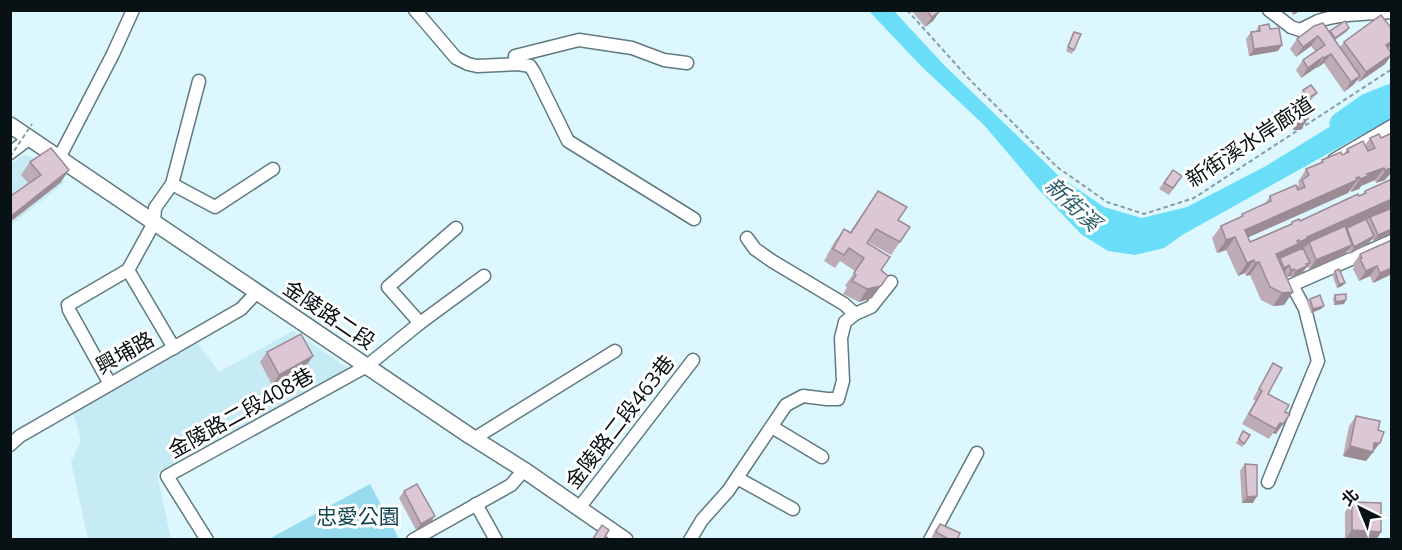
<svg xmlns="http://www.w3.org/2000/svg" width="1402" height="550" viewBox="0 0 1402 550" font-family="'Open Sans','Noto Sans TC',sans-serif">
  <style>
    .built { fill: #c7ebf4 }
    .green { fill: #97dcee }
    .water { fill: #6adef9 }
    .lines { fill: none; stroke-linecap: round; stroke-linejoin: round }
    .river { stroke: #6adef9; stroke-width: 21 }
    .minor-casing { stroke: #617980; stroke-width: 15 }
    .major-casing { stroke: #617980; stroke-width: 18 }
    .path { stroke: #889ca1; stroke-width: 2; stroke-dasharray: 4.5 3; stroke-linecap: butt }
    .minor { stroke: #fff; stroke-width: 12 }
    .major { stroke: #fff; stroke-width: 15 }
    .path-bridge { stroke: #889ca1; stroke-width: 2; stroke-dasharray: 4.5 3; stroke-linecap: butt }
    .wall { fill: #bdabb6 }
    .shaded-wall { fill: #9a8b94 }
    .building { fill: #dcc7d4; stroke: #9a8b94; stroke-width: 1.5 }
    .labels { text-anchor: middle; stroke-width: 6; stroke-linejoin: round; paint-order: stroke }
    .street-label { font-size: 21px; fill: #081113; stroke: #fff }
    .park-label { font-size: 21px; fill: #114551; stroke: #fff }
    .water-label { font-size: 22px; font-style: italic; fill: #2c5d69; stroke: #fff }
  </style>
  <rect width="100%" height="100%" fill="#dcf7fe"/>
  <g class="built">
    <path d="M 23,155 L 44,160 L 56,170 L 64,183 L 11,225 L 11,164 Z"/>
    <path d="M 293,331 L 351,370 L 157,474 L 171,539 L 88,539 L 71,462 L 81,440 L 73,413 L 196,341 L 219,372 Z"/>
  </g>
  <path class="green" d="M 370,484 L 398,537 L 394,539 L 269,539 Z"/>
  <path class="water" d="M 869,11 L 894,11 L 943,64 L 1060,177 L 1104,207 L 1142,218 L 1187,207 L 1266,166 L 1391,89 L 1391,120 L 1356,138 L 1184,234 L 1164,248 L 1135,255 L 1108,251 L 1081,234 L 1040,191 L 984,125 L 921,66 Z"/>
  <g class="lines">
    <path class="river" d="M 1340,123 L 1367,104 L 1392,94"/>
    <g class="minor-casing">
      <g id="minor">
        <path d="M 415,10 L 456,58 L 468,64 L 477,66 L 518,64 L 530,66 L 534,72 L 568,141 L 694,219"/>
        <path d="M 1269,10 L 1291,27 L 1300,30 C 1306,27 1312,24 1318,21 C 1341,13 1368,14 1392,12"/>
        <path d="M 517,64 L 515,56 L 579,40 L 632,48 L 664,60 L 687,63"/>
        <path d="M 10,153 L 30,138"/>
        <path d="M 59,158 L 113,54 L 133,10"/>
        <path d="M 1334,160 L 1392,126"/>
        <path d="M 172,184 L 199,81"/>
        <path d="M 128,270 L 174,348"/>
        <path d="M 855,314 L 871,307 L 891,282"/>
        <path d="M 420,323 L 388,287 L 456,228"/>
        <path d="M 110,384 L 69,310 L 68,305 L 128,270 L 154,223 L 155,208 L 172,184 L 215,207 L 273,169"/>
        <path d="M 772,427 L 822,457"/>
        <path d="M 475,438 L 615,351"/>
        <path d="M 10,445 L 20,436 L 241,309 L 257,292"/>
        <path d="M 737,478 L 793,509"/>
        <path d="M 1268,482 L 1318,361 L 1305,309 L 1292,285 L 1392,241"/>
        <path d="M 476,504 L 496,540"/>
        <path d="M 579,508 L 693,360"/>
        <path d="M 207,540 L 167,476 L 367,366 L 420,323 L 484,276"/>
        <path d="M 413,540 L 511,485 L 524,470"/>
        <path d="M 690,540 L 702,520 L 728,491 L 786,405 L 803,396 L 827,399 L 838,399 L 843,381 L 841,338 L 845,322 L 855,314 L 844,304 L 772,261 L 755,249 L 747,238"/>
        <path d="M 930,540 L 977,453"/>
      </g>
    </g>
    <g class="major-casing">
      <path id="major" d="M 10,125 L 470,436 L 524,470 L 625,540"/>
    </g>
    <path class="path" d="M 907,10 L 971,81 L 1057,167 L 1107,202 L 1144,214 L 1194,198 L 1392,69"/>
    <use href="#minor" class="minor"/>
    <use href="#major" class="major"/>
    <path class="path-bridge" d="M 10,157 L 32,124"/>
  </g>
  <g class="wall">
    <path d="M 911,10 L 940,11 L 933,21 L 925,27 Z"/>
    <path d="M 1290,10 L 1301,10 L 1293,15 Z"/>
    <path d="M 1259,26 L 1270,29 L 1278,51 L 1249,56 L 1246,39 L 1251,32 L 1255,32 Z"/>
    <path d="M 1392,29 L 1392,45 L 1388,48 L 1392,54 L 1385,64 L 1359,82 L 1358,80 L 1353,85 L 1344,92 L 1324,63 L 1317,68 L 1317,67 L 1301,78 L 1296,70 L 1303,60 L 1315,51 L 1311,46 L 1296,57 L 1290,49 L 1297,39 L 1330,33 L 1330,31 L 1347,31 L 1335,40 L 1340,47 L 1344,42 Z"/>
    <path d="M 1074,32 L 1074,50 L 1072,54 L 1066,51 L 1072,35 Z"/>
    <path d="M 1303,90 L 1317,93 L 1310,101 L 1304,125 L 1300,130 L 1293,130 L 1292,103 Z"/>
    <path d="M 1370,138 L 1390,172 L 1385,180 L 1376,183 L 1375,180 L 1361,186 L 1359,189 L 1351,192 L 1350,189 L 1348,193 L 1248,237 L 1250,242 L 1290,224 L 1292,222 L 1300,221 L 1359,196 L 1363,194 L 1365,191 L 1392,233 L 1373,241 L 1372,239 L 1369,243 L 1350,254 L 1348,250 L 1345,254 L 1309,270 L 1308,266 L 1302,273 L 1291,278 L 1290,276 L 1287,277 L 1284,272 L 1293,292 L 1284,305 L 1273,306 L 1261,300 L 1250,275 L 1246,276 L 1245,273 L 1238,276 L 1226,250 L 1217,253 L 1212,238 L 1221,226 L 1240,218 L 1242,214 L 1265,204 L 1270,196 L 1297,187 L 1299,184 L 1298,182 L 1306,169 L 1320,163 L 1322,160 L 1343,155 L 1347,149 L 1365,145 Z"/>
    <path d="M 30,162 L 69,170 L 60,183 L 10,222 L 10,193 L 12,195 L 28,183 L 21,175 Z"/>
    <path d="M 1173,170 L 1182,176 L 1169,195 L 1159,189 Z"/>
    <path d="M 878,191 L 898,220 L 900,242 L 891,255 L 868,242 L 867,243 L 881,270 L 872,298 L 859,302 L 843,294 L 847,287 L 845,286 L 855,271 L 840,261 L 835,268 L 824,261 L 835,241 L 844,229 L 850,232 Z"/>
    <path d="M 1392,240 L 1392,274 L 1373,283 L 1370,276 L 1359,281 L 1353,269 L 1354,267 L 1353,264 L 1360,254 Z"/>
    <path d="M 1335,271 L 1345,283 L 1342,286 L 1337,288 L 1332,274 Z"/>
    <path d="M 1335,295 L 1344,304 L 1334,305 L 1333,298 Z"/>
    <path d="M 1310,299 L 1324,306 L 1321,309 L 1311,313 L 1307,302 Z"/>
    <path d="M 267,352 L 306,366 L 272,385 L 260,362 Z"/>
    <path d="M 1273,363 L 1268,394 L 1285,412 L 1276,434 L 1273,433 L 1269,439 L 1242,424 L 1255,401 L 1253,399 L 1267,373 Z"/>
    <path d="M 1356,416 L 1373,453 L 1372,453 L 1366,461 L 1343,456 L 1349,426 Z"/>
    <path d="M 1243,431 L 1250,435 L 1242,447 L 1236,443 Z"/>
    <path d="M 1245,464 L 1253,503 L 1242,503 L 1240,471 Z"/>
    <path d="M 404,491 L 430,523 L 416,530 L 399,498 Z"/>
    <path d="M 1352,502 L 1381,532 L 1376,540 L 1345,540 L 1345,512 Z"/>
    <path d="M 940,524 L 957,540 L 931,539 L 935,530 Z"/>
  </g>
  <g class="shaded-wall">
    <path d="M 1296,10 L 1301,10 L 1293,15 Z"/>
    <path d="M 940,11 L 933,21 L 925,27 L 932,17 Z"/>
    <path d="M 1349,28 L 1347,31 L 1333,41 L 1335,38 Z"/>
    <path d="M 1318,36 L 1311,46 L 1296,57 L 1303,47 Z"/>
    <path d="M 1392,41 L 1392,45 L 1390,47 L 1379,55 L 1386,45 Z"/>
    <path d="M 1282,45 L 1278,51 L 1249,56 L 1254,49 Z"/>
    <path d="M 1331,54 L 1324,63 L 1317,68 L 1324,58 Z"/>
    <path d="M 1392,54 L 1385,64 L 1359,82 L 1366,72 Z"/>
    <path d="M 1323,57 L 1317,67 L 1301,78 L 1308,68 Z"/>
    <path d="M 1360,76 L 1353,85 L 1344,92 L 1351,82 Z"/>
    <path d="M 1304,119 L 1308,119 L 1300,130 L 1293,130 L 1297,123 Z"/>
    <path d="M 1392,162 L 1392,172 L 1385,180 L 1376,183 Z"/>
    <path d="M 1384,168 L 1375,180 L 1361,186 L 1359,189 L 1351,192 L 1360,179 L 1367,174 Z"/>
    <path d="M 69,170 L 60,183 L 10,222 L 10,217 Z"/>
    <path d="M 1359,177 L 1348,193 L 1238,242 L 1245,230 Z"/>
    <path d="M 1392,199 L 1392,208 L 1310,244 L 1309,242 L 1307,246 L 1301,248 L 1299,251 L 1280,258 L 1276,263 L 1276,254 L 1299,240 L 1295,246 L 1298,244 L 1307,237 Z"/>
    <path d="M 1392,229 L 1392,233 L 1373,241 L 1378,235 Z"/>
    <path d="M 1374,236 L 1369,243 L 1350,254 L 1354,247 Z"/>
    <path d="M 1235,237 L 1226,250 L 1217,253 L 1226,240 Z"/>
    <path d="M 1352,245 L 1345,254 L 1309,270 L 1316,260 Z"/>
    <path d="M 1254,260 L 1245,273 L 1238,276 L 1247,263 Z"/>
    <path d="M 1259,262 L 1250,275 L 1246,276 L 1255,263 Z"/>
    <path d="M 1310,263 L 1302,273 L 1291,278 L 1296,271 Z"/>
    <path d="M 1289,265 L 1285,272 L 1279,274 L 1284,268 Z"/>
    <path d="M 1377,266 L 1370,276 L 1359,281 L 1366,271 Z"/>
    <path d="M 1392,268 L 1392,274 L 1373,283 L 1380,273 Z"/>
    <path d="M 1294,269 L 1290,276 L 1287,277 L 1291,270 Z"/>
    <path d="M 1345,283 L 1342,286 L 1337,288 L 1339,284 Z"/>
    <path d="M 881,286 L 872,298 L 859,302 L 867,289 Z"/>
    <path d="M 1293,292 L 1284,305 L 1273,306 L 1282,293 Z"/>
    <path d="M 1346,300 L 1344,304 L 1334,305 L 1336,302 Z"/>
    <path d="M 1324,306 L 1321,309 L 1311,313 L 1313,309 Z"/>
    <path d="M 313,356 L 306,366 L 272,385 L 279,375 Z"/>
    <path d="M 1280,423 L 1283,424 L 1276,434 L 1273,433 Z"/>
    <path d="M 1374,443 L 1380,443 L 1366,461 L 1343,456 L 1350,446 Z"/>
    <path d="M 1257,496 L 1253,503 L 1242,503 L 1247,497 Z"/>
    <path d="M 435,516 L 430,523 L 416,530 L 421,524 Z"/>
    <path d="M 1352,530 L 1381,532 L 1376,540 L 1345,540 Z"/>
  </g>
  <g class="building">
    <path d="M 926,10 L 940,10 L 940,11 L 932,17 Z"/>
    <path d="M 1381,15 L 1392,29 L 1392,41 L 1386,45 L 1392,54 L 1366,72 L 1344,42 Z"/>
    <path d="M 1345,21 L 1349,28 L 1335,38 L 1330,31 Z"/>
    <path d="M 1323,23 L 1360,76 L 1351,82 L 1331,54 L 1324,58 L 1323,57 L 1308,68 L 1303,60 L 1325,45 L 1318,36 L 1303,47 L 1297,39 L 1314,26 Z"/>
    <path d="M 1269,24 L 1270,29 L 1279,28 L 1282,45 L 1254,49 L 1251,32 L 1260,31 L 1259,26 Z"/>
    <path d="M 1074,32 L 1081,34 L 1074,50 L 1068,47 Z"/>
    <path d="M 1311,85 L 1317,93 L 1310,97 L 1308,119 L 1304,119 L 1305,123 L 1297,123 L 1297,97 L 1307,97 L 1303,90 Z"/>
    <path d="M 1392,133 L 1392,168 L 1385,170 L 1384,168 L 1367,174 L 1368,176 L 1360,179 L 1359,177 L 1356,178 L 1357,180 L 1245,230 L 1250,242 L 1292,224 L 1292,222 L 1299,219 L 1300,221 L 1358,194 L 1359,196 L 1366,193 L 1365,191 L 1392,179 L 1392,199 L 1307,237 L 1308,238 L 1300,242 L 1299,240 L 1297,241 L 1298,244 L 1276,254 L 1293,292 L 1282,293 L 1270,287 L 1259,262 L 1255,263 L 1254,260 L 1247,263 L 1235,237 L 1226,240 L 1221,226 L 1243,216 L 1242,214 L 1271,201 L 1270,196 L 1296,185 L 1298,190 L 1305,187 L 1302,180 L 1309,175 L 1306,169 L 1323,162 L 1322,160 L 1341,152 L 1342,155 L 1349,152 L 1347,149 L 1363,141 L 1368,151 L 1375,148 L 1370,138 L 1379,134 L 1381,138 Z"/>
    <path d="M 51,148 L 69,170 L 10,217 L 10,193 L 12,195 L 41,175 L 30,162 Z"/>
    <path d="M 1173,170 L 1182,176 L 1173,188 L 1164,183 Z"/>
    <path d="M 878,191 L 907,207 L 898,220 L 910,227 L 900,242 L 876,229 L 867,243 L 890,257 L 881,270 L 888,276 L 881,286 L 867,289 L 852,281 L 856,275 L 854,273 L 864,258 L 849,248 L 844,255 L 833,249 L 844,229 L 851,233 Z"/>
    <path d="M 1392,208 L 1392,229 L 1378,235 L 1370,217 Z"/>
    <path d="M 1366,219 L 1374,236 L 1354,247 L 1347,228 Z"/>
    <path d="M 1345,226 L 1352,245 L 1316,260 L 1309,242 Z"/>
    <path d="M 1392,240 L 1392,268 L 1380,273 L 1377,266 L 1366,271 L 1360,259 L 1362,258 L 1360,254 Z"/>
    <path d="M 1303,248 L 1310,263 L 1306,264 L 1307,266 L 1296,271 L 1294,269 L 1291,270 L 1289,265 L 1284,268 L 1280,258 Z"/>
    <path d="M 1339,269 L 1345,283 L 1339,284 L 1335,271 Z"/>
    <path d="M 1346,294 L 1346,300 L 1336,302 L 1335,295 Z"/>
    <path d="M 1320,295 L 1324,306 L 1313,309 L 1310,299 Z"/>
    <path d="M 301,334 L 313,356 L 279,375 L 267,352 Z"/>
    <path d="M 1273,363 L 1282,368 L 1268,394 L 1289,405 L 1285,412 L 1290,414 L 1283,424 L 1280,423 L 1276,429 L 1249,414 L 1262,391 L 1259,389 Z"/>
    <path d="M 1356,416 L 1380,421 L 1378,430 L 1384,432 L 1380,443 L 1374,443 L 1373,452 L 1350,446 Z"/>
    <path d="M 1243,431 L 1250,435 L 1244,444 L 1239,439 Z"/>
    <path d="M 1245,464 L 1257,465 L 1257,496 L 1247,497 Z"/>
    <path d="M 417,484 L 435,516 L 421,524 L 404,491 Z"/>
    <path d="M 1352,502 L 1381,503 L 1381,532 L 1352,530 Z"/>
    <path d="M 940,524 L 960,533 L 957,540 L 950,540 L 936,532 Z"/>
    <path d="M 602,525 L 609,530 L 603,540 L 592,540 Z"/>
  </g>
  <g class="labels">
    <g class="street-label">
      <text transform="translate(1250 142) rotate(-33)" y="7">新街溪水岸廊道</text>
      <text transform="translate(329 315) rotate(34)" y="7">金陵路二段</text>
      <text transform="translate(125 353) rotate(-29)" y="7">興埔路</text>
      <text transform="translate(241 413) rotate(-29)" y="7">金陵路二段408巷</text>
      <text transform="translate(620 422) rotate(-52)" y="7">金陵路二段463巷</text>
    </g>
    <g class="park-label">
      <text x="358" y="524">忠愛公園</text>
    </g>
    <g class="water-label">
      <text transform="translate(1073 204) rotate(43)" y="8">新街溪</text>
    </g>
  </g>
  <rect width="1402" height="550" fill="none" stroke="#081113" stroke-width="24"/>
  <g transform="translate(1360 508) rotate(317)" stroke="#ffffff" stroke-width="4.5" paint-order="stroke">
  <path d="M0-4.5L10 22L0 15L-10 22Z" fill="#081113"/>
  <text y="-9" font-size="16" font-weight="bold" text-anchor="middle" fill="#081113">北</text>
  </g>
</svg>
